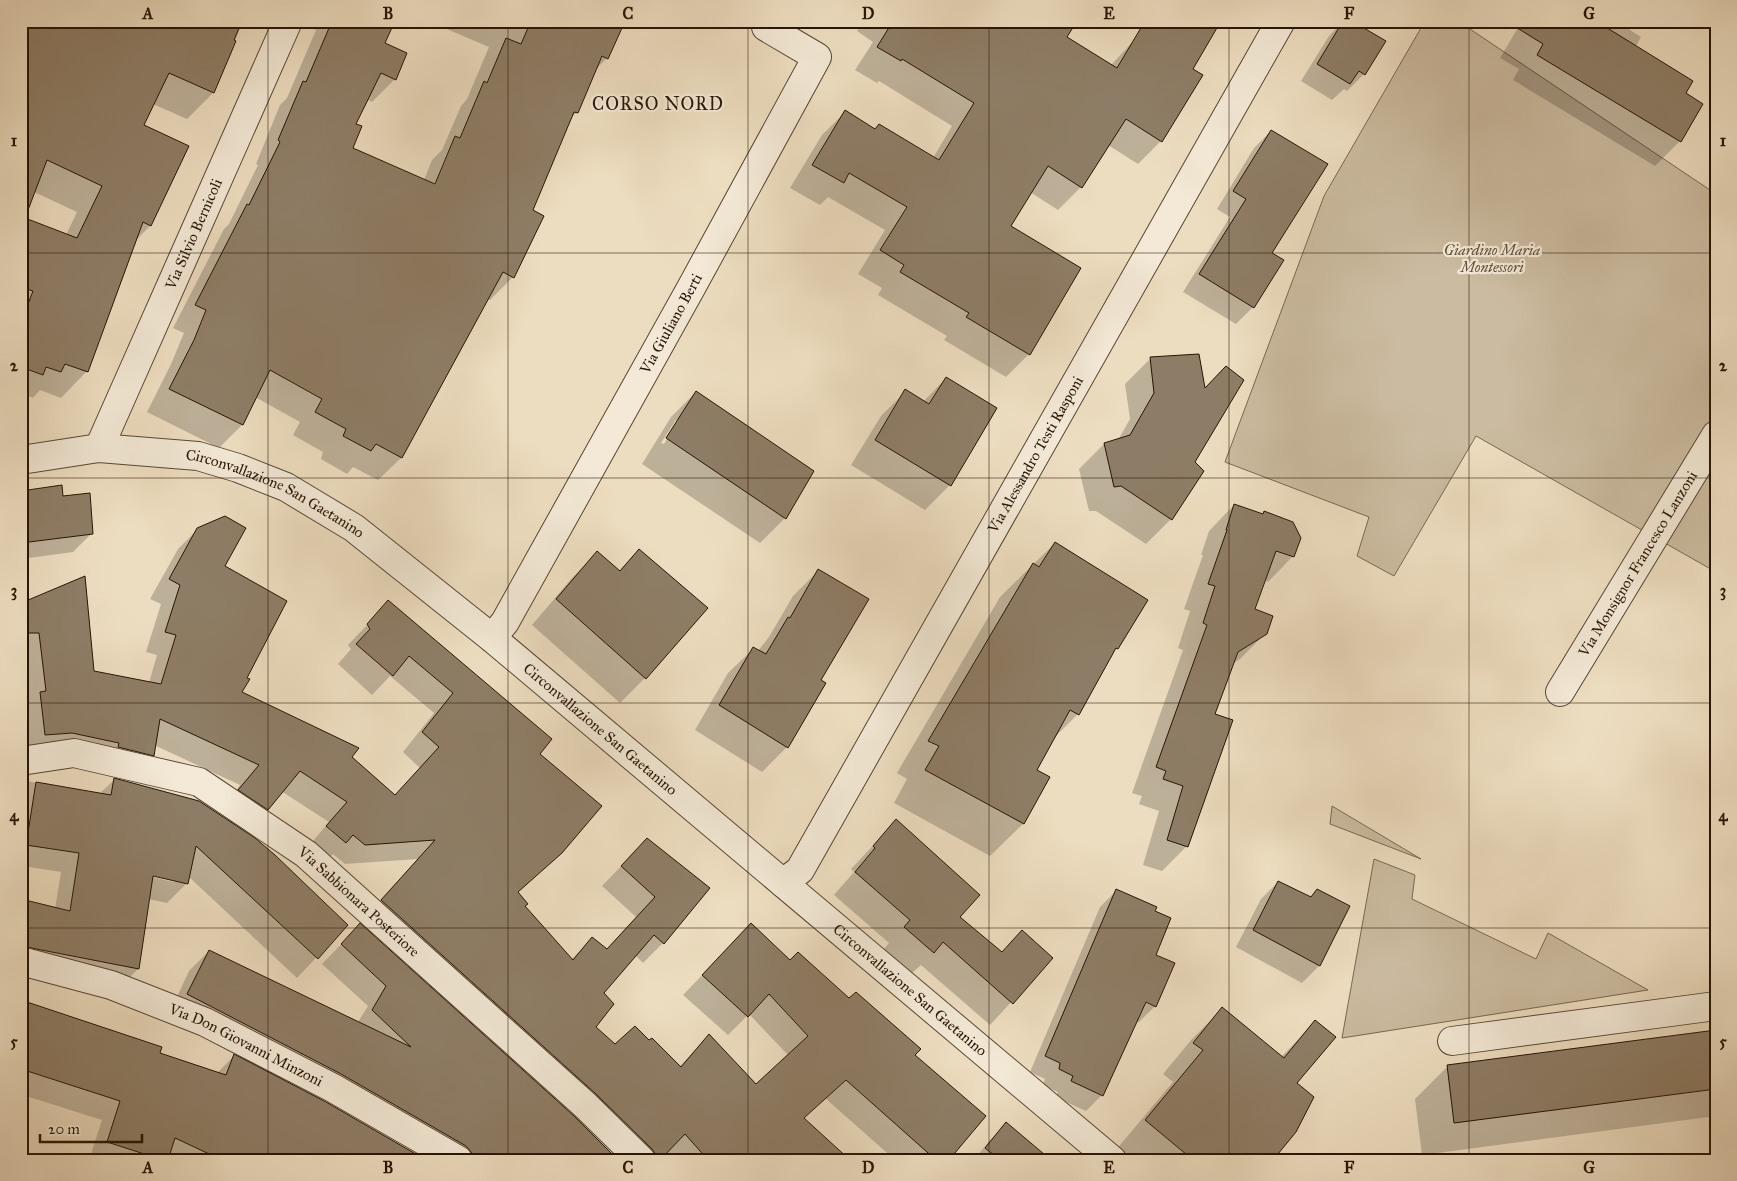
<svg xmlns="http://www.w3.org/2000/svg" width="1737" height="1181" viewBox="0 0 1737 1181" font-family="'IM FELL Great Primer',serif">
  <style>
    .green { fill: #cbbba0; stroke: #796852 }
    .shadow { fill: #0003; fill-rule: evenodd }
    .building { fill: #8e7d66; stroke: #271405; fill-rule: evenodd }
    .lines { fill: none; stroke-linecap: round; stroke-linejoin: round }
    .minor-casing { stroke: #584634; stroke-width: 30 }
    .minor { stroke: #f3e9d6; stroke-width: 28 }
    .grid { fill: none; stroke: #271405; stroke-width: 1; stroke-opacity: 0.55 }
    .labels { text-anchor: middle; stroke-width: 4.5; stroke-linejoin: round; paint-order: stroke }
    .street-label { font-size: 15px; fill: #271405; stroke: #f3e9d6 }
    .park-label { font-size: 15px; font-style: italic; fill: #604e3b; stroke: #f3e9d6 }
    .quarter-label { font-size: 18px; letter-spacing: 1px; fill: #271405; stroke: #f3e9d6 }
    .neatline { fill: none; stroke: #271405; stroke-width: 2 }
    .grid-label { font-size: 16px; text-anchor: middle; font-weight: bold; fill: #271405 }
  </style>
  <rect width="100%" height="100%" fill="#edddc0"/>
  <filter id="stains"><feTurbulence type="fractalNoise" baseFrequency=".004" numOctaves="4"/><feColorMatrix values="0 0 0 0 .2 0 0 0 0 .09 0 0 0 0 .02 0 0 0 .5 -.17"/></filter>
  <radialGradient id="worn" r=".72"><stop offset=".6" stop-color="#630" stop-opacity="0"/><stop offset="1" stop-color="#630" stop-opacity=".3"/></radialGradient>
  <g class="green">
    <path d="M 1425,21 L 1458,21 L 1716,194 L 1716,572 L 1476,436 L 1394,576 L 1357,556 L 1369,517 L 1225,462 L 1324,196 Z"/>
    <path d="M 1332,806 L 1421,859 L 1330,824 Z"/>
    <path d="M 1374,859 L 1415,875 L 1412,899 L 1536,959 L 1548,933 L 1648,990 L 1342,1038 Z"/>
  </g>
  <g class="shadow">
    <path d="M 21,21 L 245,21 L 242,24 L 213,93 L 187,119 L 153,104 L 142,125 L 188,147 L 150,226 L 135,241 L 87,371 L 61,398 L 40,390 L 33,398 L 23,394 L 21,395 L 21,296 L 35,259 L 66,235 L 77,212 L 34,192 L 24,219 L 21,232 Z"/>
    <path d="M 318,21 L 393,21 L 383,44 L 395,79 L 372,102 L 366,99 L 354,124 L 351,149 L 424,180 L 432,160 L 442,150 L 461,106 L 467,99 L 489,47 L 442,27 L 444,21 L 605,21 L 607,58 L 594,71 L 577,112 L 570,119 L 531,211 L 513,277 L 490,300 L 487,299 L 401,458 L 378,480 L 353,467 L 347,474 L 321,459 L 323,452 L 293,435 L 300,422 L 255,397 L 242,425 L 219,448 L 147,412 L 171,364 L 184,333 L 173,328 L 224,229 L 229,224 L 258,165 L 256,164 L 280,105 L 287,98 L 316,30 L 314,29 Z"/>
    <path d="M 863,21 L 1076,21 L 1065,38 L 1111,65 L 1137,37 L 1191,70 L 1161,141 L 1138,164 L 1108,145 L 1081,187 L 1058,210 L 1030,192 L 1009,226 L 1029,354 L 1006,377 L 944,340 L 947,336 L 878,295 L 882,288 L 858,274 L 885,230 L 828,197 L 820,205 L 790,188 L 822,135 L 845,112 L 874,130 L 933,158 L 952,126 L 879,81 L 877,83 L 855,70 L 873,42 L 857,31 Z"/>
    <path d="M 1343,21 L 1364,74 L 1347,91 L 1344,89 L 1332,100 L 1301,81 L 1329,36 Z"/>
    <path d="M 1522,21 L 1616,21 L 1641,37 L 1636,46 L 1685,93 L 1680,141 L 1655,166 L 1513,80 L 1519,69 L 1500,58 Z"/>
    <path d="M 1271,131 L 1271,253 L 1253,307 L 1236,324 L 1183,292 L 1230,217 L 1217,209 L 1254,148 Z"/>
    <path d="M 1150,359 L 1204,390 L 1194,463 L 1202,471 L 1171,519 L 1146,544 L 1096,511 L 1089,511 L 1079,469 L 1104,444 L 1118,440 L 1130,419 L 1125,384 Z"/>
    <path d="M 946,378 L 950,485 L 925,510 L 851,465 L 881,416 L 906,391 L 923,402 Z"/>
    <path d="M 696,392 L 785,518 L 760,543 L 642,464 L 671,417 ZM 676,420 L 679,420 L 664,444 L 661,443 Z"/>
    <path d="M 21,492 L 62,497 L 92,533 L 73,552 L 21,559 Z"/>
    <path d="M 1234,505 L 1262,515 L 1264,513 L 1293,556 L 1268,582 L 1264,580 L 1254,610 L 1266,633 L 1240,659 L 1232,664 L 1213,714 L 1187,846 L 1162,871 L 1143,865 L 1159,811 L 1139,804 L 1142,796 L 1132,793 L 1183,650 L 1178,648 L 1190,611 L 1184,609 L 1203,555 L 1201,555 L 1209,531 Z"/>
    <path d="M 198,529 L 223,566 L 246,678 L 240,692 L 350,757 L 395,796 L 420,768 L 403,752 L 434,713 L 390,676 L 372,695 L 338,664 L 351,649 L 348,645 L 389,602 L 538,754 L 561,852 L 517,893 L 524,906 L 571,960 L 592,938 L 606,950 L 636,917 L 602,886 L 628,859 L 708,888 L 663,943 L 643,963 L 635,955 L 602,993 L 594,1027 L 615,1046 L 679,1067 L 709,1036 L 756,1086 L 789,1056 L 749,1014 L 728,1035 L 683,995 L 731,945 L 790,961 L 914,1055 L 947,1160 L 895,1160 L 825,1098 L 803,1118 L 848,1160 L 624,1160 L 576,1113 L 362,920 L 418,859 L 345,864 L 333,854 L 325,862 L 308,847 L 329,822 L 281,791 L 247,828 L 220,810 L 240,785 L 154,745 L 153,755 L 133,774 L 21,754 L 21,705 L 25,701 L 21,663 L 21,604 L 93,672 L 149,683 L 157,655 L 146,652 L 161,604 L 150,599 L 178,549 Z"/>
    <path d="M 1055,543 L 1117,648 L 1112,653 L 1078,714 L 1051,741 L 1035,771 L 1048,778 L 1023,824 L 990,856 L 894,803 L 907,779 L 897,773 L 1000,597 Z"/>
    <path d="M 639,550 L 706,608 L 645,678 L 620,703 L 532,625 L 572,578 L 597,553 L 619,571 Z"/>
    <path d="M 818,571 L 820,681 L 787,747 L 762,772 L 695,730 L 728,673 L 754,648 L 758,651 L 769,637 L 793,596 Z"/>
    <path d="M 21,780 L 99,794 L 114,780 L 347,925 L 297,978 L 188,876 L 187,883 L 167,903 L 148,899 L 138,969 L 119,988 L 21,968 L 21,901 L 55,909 L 61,872 L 22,866 L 21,868 ZM 147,873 L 174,879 L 174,882 L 147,876 Z"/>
    <path d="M 896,821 L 958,917 L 1001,953 L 1022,932 L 1052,958 L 990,1025 L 921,965 L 911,974 L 883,950 L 889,943 L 834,895 L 854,872 L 851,869 Z"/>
    <path d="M 1278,882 L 1309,898 L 1317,890 L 1348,906 L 1319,966 L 1302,983 L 1236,947 L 1261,899 Z"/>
    <path d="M 1116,891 L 1154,912 L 1155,1006 L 1139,1022 L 1136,1021 L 1102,1095 L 1086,1111 L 1055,1097 L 1058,1092 L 1043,1085 L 1045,1079 L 1030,1072 L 1100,907 Z"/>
    <path d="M 360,925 L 617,1160 L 436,1160 L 321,1094 L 169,1014 L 189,971 L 209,951 L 358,1022 L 368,1006 L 322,964 Z"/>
    <path d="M 1223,1008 L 1281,1057 L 1316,1021 L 1272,1160 L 1126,1160 L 1115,1151 L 1173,1082 L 1163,1074 L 1192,1039 Z"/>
    <path d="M 21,1009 L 217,1073 L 234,1056 L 424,1160 L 89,1160 L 102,1120 L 29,1097 L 21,1117 Z"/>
    <path d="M 1716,1031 L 1716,1116 L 1422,1155 L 1415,1099 L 1448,1066 Z"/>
    <path d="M 1006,1124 L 1049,1160 L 974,1160 L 989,1141 Z"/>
  </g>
  <g class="building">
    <path d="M 21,21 L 242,21 L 234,40 L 236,41 L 214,93 L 169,73 L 144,125 L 189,146 L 151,226 L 143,222 L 88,372 L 65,364 L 61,372 L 46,367 L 43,375 L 21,367 L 21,322 L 33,291 L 21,287 ZM 47,160 L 102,186 L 77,238 L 25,218 Z"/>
    <path d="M 332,21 L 395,21 L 385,43 L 407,53 L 396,80 L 381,73 L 356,124 L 362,126 L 353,148 L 435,184 L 455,136 L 460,138 L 484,81 L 487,83 L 506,38 L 521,44 L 531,21 L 608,21 L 622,28 L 608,59 L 602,56 L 578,113 L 574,112 L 533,210 L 544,216 L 514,278 L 503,272 L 402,458 L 376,444 L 371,451 L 343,436 L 346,429 L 315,412 L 322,399 L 270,370 L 243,425 L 169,389 L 194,340 L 206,310 L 195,305 L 247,204 L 249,205 L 280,142 L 278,140 L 303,81 L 306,82 Z"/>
    <path d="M 893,21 L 1077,21 L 1067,37 L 1117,68 L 1145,21 L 1221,21 L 1193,69 L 1203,75 L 1162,142 L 1126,119 L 1082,188 L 1048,166 L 1011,226 L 1081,268 L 1030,355 L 966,317 L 969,313 L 900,272 L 904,265 L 880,250 L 907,207 L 849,173 L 844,183 L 812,165 L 845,110 L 875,129 L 879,124 L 939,160 L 974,103 L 902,59 L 901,61 L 877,47 Z"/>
    <path d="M 1343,21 L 1352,21 L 1386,41 L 1365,75 L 1359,71 L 1350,84 L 1317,64 Z"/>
    <path d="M 1506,21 L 1596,21 L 1693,81 L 1686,93 L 1703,104 L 1681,142 L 1537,55 L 1543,44 Z"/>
    <path d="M 1271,130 L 1328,164 L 1272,253 L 1284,260 L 1254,308 L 1199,274 L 1246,199 L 1233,191 Z"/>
    <path d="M 1199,354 L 1205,388 L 1226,366 L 1244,380 L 1195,462 L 1204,471 L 1172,520 L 1121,486 L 1114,487 L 1104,443 L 1130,435 L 1154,393 L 1150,357 Z"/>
    <path d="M 946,377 L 997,408 L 951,486 L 875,440 L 905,389 L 929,404 Z"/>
    <path d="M 696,391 L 814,471 L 786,519 L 666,438 Z"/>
    <path d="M 62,485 L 63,496 L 90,493 L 93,534 L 21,543 L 21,491 Z"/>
    <path d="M 1234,504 L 1263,514 L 1264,511 L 1293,522 L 1301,538 L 1294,557 L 1276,551 L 1255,609 L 1273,616 L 1267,634 L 1238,652 L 1215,714 L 1233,720 L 1188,847 L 1167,840 L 1183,786 L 1163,779 L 1166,771 L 1156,767 L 1207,625 L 1203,623 L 1215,586 L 1208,584 L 1227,530 L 1226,530 Z"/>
    <path d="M 225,516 L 246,528 L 225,566 L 287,601 L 247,678 L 250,679 L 242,692 L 359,748 L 352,757 L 395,795 L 439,747 L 422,732 L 453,693 L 409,656 L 393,676 L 356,644 L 370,629 L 367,624 L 388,600 L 552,739 L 540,754 L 602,806 L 562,853 L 518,892 L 528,904 L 525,906 L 573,960 L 592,937 L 607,949 L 655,897 L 621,866 L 647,838 L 710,888 L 664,944 L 654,935 L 604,993 L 614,1004 L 596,1027 L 615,1044 L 635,1026 L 649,1040 L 652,1038 L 681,1067 L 709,1034 L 756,1084 L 808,1036 L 769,994 L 748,1017 L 702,975 L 751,923 L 790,960 L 798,952 L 849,998 L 856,992 L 921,1049 L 915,1055 L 986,1116 L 949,1160 L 936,1160 L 846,1080 L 804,1118 L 850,1160 L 708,1160 L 685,1134 L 660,1160 L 656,1160 L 656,1155 L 652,1149 L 596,1094 L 381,900 L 435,840 L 365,845 L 353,835 L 346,843 L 326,826 L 347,802 L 300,771 L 268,810 L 238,790 L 259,765 L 160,719 L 154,756 L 118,747 L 119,743 L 72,733 L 45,735 L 40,692 L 46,691 L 39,633 L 21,633 L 21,603 L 85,576 L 94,671 L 161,684 L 176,635 L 165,632 L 180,585 L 169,579 L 197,528 Z"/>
    <path d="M 1055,542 L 1148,600 L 1118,649 L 1116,648 L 1079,715 L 1070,710 L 1037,770 L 1050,777 L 1024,824 L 925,770 L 939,746 L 928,741 L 1033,563 L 1039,567 Z"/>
    <path d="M 639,549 L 708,608 L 646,679 L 556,599 L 597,551 L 620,571 Z"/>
    <path d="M 818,569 L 869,599 L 821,680 L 826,683 L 788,748 L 719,705 L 753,647 L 766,654 L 788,617 L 790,618 Z"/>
    <path d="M 114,778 L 199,801 L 255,838 L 275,855 L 348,925 L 318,959 L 196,846 L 188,884 L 153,876 L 139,969 L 21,946 L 21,899 L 70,911 L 79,853 L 26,845 L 36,782 L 111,795 Z"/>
    <path d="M 896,819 L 980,895 L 960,917 L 1002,952 L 1022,930 L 1053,958 L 1013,1004 L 943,942 L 934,953 L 904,927 L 910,920 L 855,872 L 875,848 L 873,846 Z"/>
    <path d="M 1278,881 L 1311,897 L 1317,889 L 1350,906 L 1320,966 L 1253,930 Z"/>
    <path d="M 1116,889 L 1157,907 L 1155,911 L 1171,918 L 1156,955 L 1175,963 L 1156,1007 L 1146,1002 L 1103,1096 L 1071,1081 L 1073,1076 L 1059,1069 L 1060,1063 L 1045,1056 Z"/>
    <path d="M 360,923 L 574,1116 L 618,1160 L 474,1160 L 471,1152 L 466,1146 L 341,1074 L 187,994 L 209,950 L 411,1047 L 372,1010 L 386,986 L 341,944 Z"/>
    <path d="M 21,1000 L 162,1047 L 160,1053 L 226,1075 L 234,1054 L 326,1102 L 426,1160 L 222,1160 L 175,1138 L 168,1160 L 163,1160 L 107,1142 L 120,1101 L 21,1069 Z"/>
    <path d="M 1222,1007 L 1284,1058 L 1315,1020 L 1336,1037 L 1297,1083 L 1314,1097 L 1296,1132 L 1273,1160 L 1193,1160 L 1145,1120 L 1203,1050 L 1193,1043 Z"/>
    <path d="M 1716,1030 L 1716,1089 L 1454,1123 L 1447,1065 Z"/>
    <path d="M 1006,1122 L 1051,1160 L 1000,1160 L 985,1148 Z"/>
  </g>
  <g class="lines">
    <g class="minor-casing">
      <g id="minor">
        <path id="s1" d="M 99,448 L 288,21"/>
        <path id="s2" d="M 21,460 L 99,448 L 198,456 L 238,468 L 286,487 L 354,528 L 492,638 L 1112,1160"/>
        <path id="s3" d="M 492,638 L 505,622 L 691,288 L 817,57 L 766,27"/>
        <path id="s4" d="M 1560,692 L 1716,435"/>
        <path id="s5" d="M 21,761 L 74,753 L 199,782 L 306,854 L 585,1105 L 641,1160"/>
        <path id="s6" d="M 783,883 L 800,870 L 1281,21"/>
        <path id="s7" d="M 21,961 L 111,985 L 205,1022 L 333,1088 L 458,1160"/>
        <path d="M 1452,1041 L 1716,1006"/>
      </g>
    </g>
    <use href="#minor" class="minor"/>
  </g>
  <path class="grid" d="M 268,21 L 268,1160M 508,21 L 508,1160M 748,21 L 748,1160M 989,21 L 989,1160M 1229,21 L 1229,1160M 1469,21 L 1469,1160M 21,253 L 1716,253M 21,478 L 1716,478M 21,703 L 1716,703M 21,928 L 1716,928"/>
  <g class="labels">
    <g class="street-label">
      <text dy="5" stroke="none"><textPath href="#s1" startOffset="234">Via Silvio Bernicoli</textPath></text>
      <text dy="5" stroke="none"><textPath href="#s3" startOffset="362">Via Giuliano Berti</textPath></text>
      <text dy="5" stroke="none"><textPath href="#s6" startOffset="499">Via Alessandro Testi Rasponi</textPath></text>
      <text dy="5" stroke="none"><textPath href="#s2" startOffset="264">Circonvallazione San Gaetanino</textPath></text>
      <text dy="5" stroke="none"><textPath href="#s4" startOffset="150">Via Monsignor Francesco Lanzoni</textPath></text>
      <text dy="5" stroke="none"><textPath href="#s2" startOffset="669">Circonvallazione San Gaetanino</textPath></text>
      <text dy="5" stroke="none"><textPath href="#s5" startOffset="382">Via Sabbionara Posteriore</textPath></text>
      <text dy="5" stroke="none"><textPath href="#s2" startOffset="1074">Circonvallazione San Gaetanino</textPath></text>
      <text dy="5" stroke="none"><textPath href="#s7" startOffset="241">Via Don Giovanni Minzoni</textPath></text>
    </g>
    <g class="park-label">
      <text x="1492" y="255">Giardino Maria<tspan x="1492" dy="17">Montessori</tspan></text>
    </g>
    <g class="quarter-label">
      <text x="658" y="110">CORSO NORD</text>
    </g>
  </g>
  <rect width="1737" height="1181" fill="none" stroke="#edddc0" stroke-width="55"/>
  <path d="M40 1134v8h102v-8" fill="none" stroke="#271405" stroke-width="2.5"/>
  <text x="48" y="1134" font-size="15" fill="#271405" stroke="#f3e9d6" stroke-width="4" paint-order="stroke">20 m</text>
  <rect x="28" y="28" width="1682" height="1126" class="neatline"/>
  <g class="grid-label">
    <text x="148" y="19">A</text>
    <text x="388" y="19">B</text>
    <text x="628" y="19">C</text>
    <text x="868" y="19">D</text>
    <text x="1109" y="19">E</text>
    <text x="1349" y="19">F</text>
    <text x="1589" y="19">G</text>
    <text x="14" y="146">1</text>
    <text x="1723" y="146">1</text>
    <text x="14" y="371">2</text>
    <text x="1723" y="371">2</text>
    <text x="14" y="596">3</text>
    <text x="1723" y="596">3</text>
    <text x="14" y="821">4</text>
    <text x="1723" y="821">4</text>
    <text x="14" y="1047">5</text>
    <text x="1723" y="1047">5</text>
    <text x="148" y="1173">A</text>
    <text x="388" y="1173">B</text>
    <text x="628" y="1173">C</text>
    <text x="868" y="1173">D</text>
    <text x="1109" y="1173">E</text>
    <text x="1349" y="1173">F</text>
    <text x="1589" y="1173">G</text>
  </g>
  <rect width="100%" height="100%" filter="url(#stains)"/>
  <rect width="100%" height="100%" fill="url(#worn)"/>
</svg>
